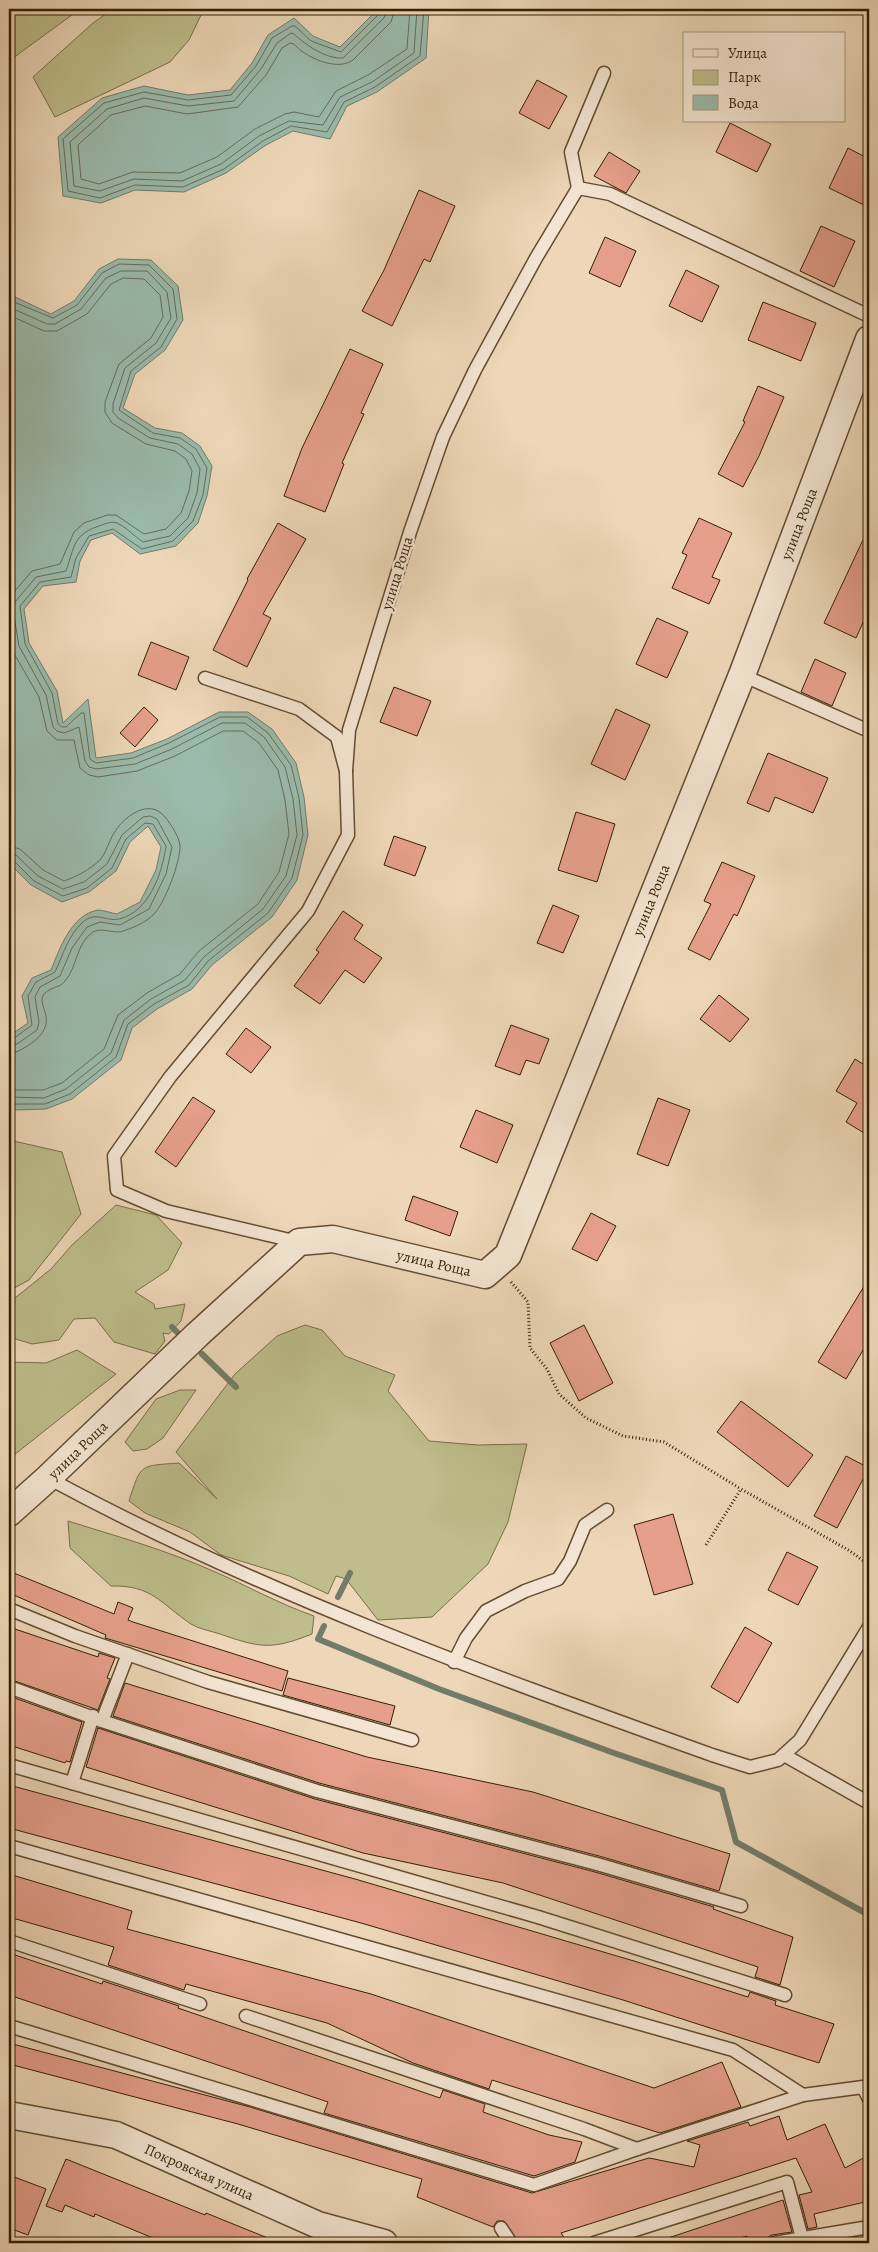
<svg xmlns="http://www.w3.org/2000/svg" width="878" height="2252" viewBox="0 0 878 2252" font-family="Alegreya,serif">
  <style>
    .green { fill: #bebd8b; stroke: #796e48 }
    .water { fill: #9abaab; stroke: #717c69 }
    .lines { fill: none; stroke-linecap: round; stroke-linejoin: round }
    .shore { stroke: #676c58; stroke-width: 1 }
    .stream { stroke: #717c69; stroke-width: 6 }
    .building { fill: #e69f8c; stroke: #341e05 }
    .service-casing { stroke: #624c32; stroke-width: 15 }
    .minor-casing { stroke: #624c32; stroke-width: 29 }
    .path { stroke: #341e05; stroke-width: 3; stroke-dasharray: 1 2.5; stroke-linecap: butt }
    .service { stroke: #f3e5d1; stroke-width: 12 }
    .minor { stroke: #f3e5d1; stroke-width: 26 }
    .labels { text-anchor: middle; stroke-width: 5; stroke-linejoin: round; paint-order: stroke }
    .street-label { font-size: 15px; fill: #341e05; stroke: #f3e5d1 }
  </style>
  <rect width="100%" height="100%" fill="#edd7b8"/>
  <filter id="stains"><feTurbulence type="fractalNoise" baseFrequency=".004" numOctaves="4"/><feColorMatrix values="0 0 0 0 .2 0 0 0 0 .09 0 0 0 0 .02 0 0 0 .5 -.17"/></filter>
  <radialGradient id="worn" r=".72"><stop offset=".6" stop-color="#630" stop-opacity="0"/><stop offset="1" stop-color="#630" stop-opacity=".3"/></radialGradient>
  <g class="green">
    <path d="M 10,9 L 80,9 L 9,61 Z"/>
    <path d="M 113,9 L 204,9 L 189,40 L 170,62 L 55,117 L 33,77 L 93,23 Z"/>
    <path d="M 9,1140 L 62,1152 L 81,1214 L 29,1280 L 9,1291 Z"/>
    <path d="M 116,1205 L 156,1215 L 182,1243 L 168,1270 L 135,1292 L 154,1304 L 155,1309 L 185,1304 L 181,1321 L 169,1334 L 163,1333 L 165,1341 L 155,1354 L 114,1342 L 95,1318 L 74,1319 L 59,1340 L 32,1344 L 9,1337 L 9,1301 L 15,1298 L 51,1269 L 72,1245 Z"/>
    <path d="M 305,1325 L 322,1330 L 345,1356 L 395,1375 L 388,1391 L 429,1441 L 478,1445 L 527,1444 L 508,1522 L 488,1564 L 432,1617 L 378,1620 L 346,1579 L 336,1576 L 328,1594 L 289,1576 L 221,1555 L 190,1532 L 145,1513 L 129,1501 C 141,1463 140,1466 179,1463 L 217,1499 L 176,1452 L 235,1374 L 277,1336 Z"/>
    <path d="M 77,1350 L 116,1374 L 9,1459 L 9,1362 L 46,1363 Z"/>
    <path d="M 180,1390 L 196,1390 L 163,1438 L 147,1449 L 133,1451 L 125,1442 L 156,1399 Z"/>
    <path d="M 68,1521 C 116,1536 166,1550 213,1571 C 248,1586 277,1603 314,1616 L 312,1634 C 272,1650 260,1648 220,1634 C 211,1631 199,1629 191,1624 C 160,1603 152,1585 111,1586 L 70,1548 Z"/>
  </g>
  <g class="water">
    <path d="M 378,9 L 429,9 L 426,58 L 377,92 L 347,106 L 330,139 L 293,131 L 266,145 L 226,173 L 184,192 L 135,190 L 101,203 L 63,196 L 58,137 L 102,98 L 144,86 L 188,95 L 230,90 L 252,63 L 268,35 L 294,18 L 313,36 L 340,47 Z"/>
    <path d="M 118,259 L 151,260 L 178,286 L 183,320 L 165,350 L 135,374 L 123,408 L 155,428 L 182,433 L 200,446 L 212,466 L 207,496 L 198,523 L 176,546 L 140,554 L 112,533 L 91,540 L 80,561 L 76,582 L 43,586 L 24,609 L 29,643 L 57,691 L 63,723 L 88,699 L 96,758 L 131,753 L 167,739 L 219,712 L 248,712 L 272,729 L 296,763 L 304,797 L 308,835 L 297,880 L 272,917 L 212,965 L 192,989 L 157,1009 L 132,1028 L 121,1060 L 72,1099 L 46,1109 L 13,1110 L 9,1108 L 9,1036 L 28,1023 L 22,996 L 32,978 L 51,970 C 60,948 71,915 98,910 C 103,910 111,913 117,914 L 140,902 L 156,870 L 161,847 L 148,826 L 130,842 L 116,871 L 89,892 L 62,902 L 31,885 L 9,863 L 9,294 L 51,314 L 74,301 L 99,269 Z"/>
  </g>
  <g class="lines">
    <g class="shore">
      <path d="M 381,9 L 379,14 L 341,52 L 311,41 L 295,26 L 292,26 L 272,38 L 256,66 L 231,95 L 188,100 L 144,92 L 104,103 L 63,139 L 68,191 L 100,198 L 135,185 L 183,187 L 224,169 L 263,141 L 291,126 L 327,132 L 344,102 L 375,87 L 420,56 L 424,9"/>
      <path d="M 387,9 L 384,18 L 343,58 C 325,59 306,45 294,34 L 291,33 L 277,43 L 261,69 L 234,101 L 188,106 L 144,98 L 107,109 L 70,142 L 74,186 L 100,191 L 134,179 L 182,181 L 221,164 L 259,136 L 289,121 L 323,125 L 340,97 L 372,82 L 414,53 L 417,9"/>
      <path d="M 395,9 L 391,22 L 353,60 C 339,70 316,61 303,52 C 298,49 296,44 290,43 L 282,48 L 266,75 L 238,107 L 187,114 L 145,106 L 111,115 L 78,145 L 81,179 L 99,184 L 133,172 L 180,173 L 217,157 L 255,129 L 285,114 L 294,112 L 319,117 L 336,91 L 368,75 L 407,49 L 410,9"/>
      <path d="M 9,300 L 53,318 L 77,305 L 102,273 L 119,264 L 149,265 L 173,289 L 177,319 L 161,347 L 131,371 L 119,410 L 153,433 L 180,438 L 196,449 L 207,468 L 203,495 L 193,521 L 173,541 L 142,549 L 113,529 L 89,536 L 76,558 L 71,577 L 40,582 L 20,606 L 25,644 L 52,693 L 58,724 L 62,727 L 66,727 L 81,713 L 84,713 L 90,759 L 96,763 L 133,758 L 169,743 L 220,717 L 247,717 L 268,733 L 291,765 L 299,798 L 303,835 L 292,878 L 268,913 L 208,961 L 189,985 L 154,1004 L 128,1024 L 116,1057 L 70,1094 L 45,1104 L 9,1104"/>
      <path d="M 9,307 L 47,324 L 55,324 L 81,309 L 106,278 L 121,271 L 147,271 L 167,292 L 171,318 L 156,343 L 125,368 L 113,404 L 113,412 L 118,418 L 150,438 L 178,444 L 192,454 L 200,469 L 197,493 L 188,518 L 170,536 L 143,542 C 134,536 126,527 117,523 C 112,521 107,523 102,525 C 73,534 75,545 66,571 L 36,577 L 15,602 L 13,610 L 19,646 L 46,695 L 53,727 L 57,731 L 64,733 L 79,727 L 85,761 L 89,767 L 96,769 L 135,764 L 172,749 L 222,723 L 245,723 L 264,737 L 285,767 L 293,799 L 297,835 L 286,876 L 263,909 L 204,957 L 185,980 L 151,999 L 124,1020 L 111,1053 L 66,1089 L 44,1098 L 9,1097"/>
      <path d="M 9,315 L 44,331 L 57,331 L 87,314 L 111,284 L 123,278 L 144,279 L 160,295 L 163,317 L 151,338 L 119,364 L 105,402 L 105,412 L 112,423 L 146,444 L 175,451 L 186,459 L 192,471 L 189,491 L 181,513 L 166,529 L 144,534 L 116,515 L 107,515 L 84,523 L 74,532 L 60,564 L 32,571 L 9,598"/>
      <path d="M 9,633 L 12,650 L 39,697 L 47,731 L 57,740 L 74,740 L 80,768 L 89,775 L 98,777 L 137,771 L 175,756 L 223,731 L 243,731 L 259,743 L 278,770 L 285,800 L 289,834 L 279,872 L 258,904 L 199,951 L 180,974 L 147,993 L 118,1015 L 104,1049 L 62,1083 L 43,1090 L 9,1090"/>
      <path d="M 9,846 L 20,849 L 43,870 L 64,881 C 78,876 89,870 100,860 C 106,853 109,841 114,833 C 122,819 145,800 161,813 C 168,819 179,836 180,845 C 181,861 164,905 153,915 C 146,922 135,927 126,930 C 115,936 103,926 93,932 C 76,943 77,968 65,981 C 60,988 51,987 45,993 C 33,1005 64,1021 29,1045 C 22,1049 17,1053 9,1054"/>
      <path d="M 9,854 L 16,855 L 38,876 L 63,889 L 84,882 L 107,864 L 122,835 L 143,817 L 150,816 L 157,819 L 172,847 L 166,874 L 149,909 L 120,925 L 100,922 L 87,927 L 72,948 L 60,976 L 40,987 L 35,997 L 39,1022 L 37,1030 L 17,1044 L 9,1046"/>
      <path d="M 9,860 L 14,861 L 34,881 L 63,896 L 87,888 L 112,868 L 126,839 L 145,823 L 153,824 L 166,846 C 162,874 149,912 119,919 C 106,922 95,910 82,923 C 68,936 63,955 55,972 L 36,982 L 28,996 L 32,1025 L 13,1039 L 9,1040"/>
    </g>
    <g class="stream">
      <path d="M 172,1327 L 181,1336"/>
      <path d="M 202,1354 L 236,1387"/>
      <path d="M 338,1597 L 350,1573"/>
      <path d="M 324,1626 L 318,1639 L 439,1689 L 614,1753 L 722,1790 L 736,1842 L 869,1915"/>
    </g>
  </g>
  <g class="building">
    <path d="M 537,80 L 567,96 L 549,129 L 519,113 Z"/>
    <path d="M 730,123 L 771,144 L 757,172 L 716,152 Z"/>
    <path d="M 848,148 L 869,159 L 869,195 L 864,205 L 829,188 Z"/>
    <path d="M 609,152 L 640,171 L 626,193 L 594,176 Z"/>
    <path d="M 419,190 L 455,206 L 430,262 L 424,259 L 392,326 L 362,311 L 384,270 Z"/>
    <path d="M 821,226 L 855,241 L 834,287 L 800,271 Z"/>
    <path d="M 605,237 L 636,251 L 620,287 L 589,273 Z"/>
    <path d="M 686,270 L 719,286 L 702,322 L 669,306 Z"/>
    <path d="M 763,302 L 816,323 L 801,361 L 748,340 Z"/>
    <path d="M 350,349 L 383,364 L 361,413 L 364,414 L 342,463 L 344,464 L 325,512 L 284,496 L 302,448 Z"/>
    <path d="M 758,386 L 784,397 L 759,456 L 743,487 L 718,474 L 745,422 L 743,421 Z"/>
    <path d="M 699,518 L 732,533 L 712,577 L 720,580 L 709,604 L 672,588 L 687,555 L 682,553 Z"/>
    <path d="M 278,523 L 306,539 L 263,614 L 271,618 L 247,667 L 213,650 L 248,580 L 247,579 Z"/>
    <path d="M 869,527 L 869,609 L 856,638 L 824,623 Z"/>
    <path d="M 657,618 L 688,632 L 667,678 L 636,664 Z"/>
    <path d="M 151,642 L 189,657 L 176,690 L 138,675 Z"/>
    <path d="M 815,659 L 846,673 L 832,706 L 801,692 Z"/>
    <path d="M 394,687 L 431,701 L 417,736 L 380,722 Z"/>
    <path d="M 144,707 L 158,720 L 135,747 L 120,733 Z"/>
    <path d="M 616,709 L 650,725 L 625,780 L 591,764 Z"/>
    <path d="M 768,753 L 828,778 L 813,813 L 775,797 L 769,812 L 747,803 Z"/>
    <path d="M 576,812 L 615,824 L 597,882 L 558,870 Z"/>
    <path d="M 394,836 L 426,847 L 415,876 L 384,865 Z"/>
    <path d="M 722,862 L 755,876 L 737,916 L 734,914 L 710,960 L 688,949 L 711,904 L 704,901 Z"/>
    <path d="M 553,905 L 579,916 L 563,953 L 537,943 Z"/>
    <path d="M 343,911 L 363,925 L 354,939 L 382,958 L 364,983 L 345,970 L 320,1004 L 294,986 L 319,952 L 316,950 Z"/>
    <path d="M 719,995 L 749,1019 L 730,1042 L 700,1019 Z"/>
    <path d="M 511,1025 L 549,1039 L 539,1064 L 526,1060 L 520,1075 L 495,1066 Z"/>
    <path d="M 246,1028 L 271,1047 L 251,1073 L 226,1054 Z"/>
    <path d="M 855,1059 L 869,1068 L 869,1136 L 846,1122 L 857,1103 L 836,1091 Z"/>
    <path d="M 193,1097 L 215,1111 L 176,1167 L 155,1152 Z"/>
    <path d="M 658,1098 L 690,1110 L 668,1166 L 637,1154 Z"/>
    <path d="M 476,1110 L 513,1125 L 497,1163 L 460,1147 Z"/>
    <path d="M 413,1196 L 458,1212 L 450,1236 L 405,1220 Z"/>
    <path d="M 591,1213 L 616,1226 L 597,1261 L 572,1249 Z"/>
    <path d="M 869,1278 L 869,1340 L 846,1379 L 818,1362 Z"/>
    <path d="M 584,1325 L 613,1383 L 579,1401 L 550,1343 Z"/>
    <path d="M 741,1401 L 813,1455 L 788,1487 L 717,1432 Z"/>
    <path d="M 846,1456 L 869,1468 L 837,1528 L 814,1516 Z"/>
    <path d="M 673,1514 L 693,1584 L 654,1595 L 634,1525 Z"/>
    <path d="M 787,1552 L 818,1567 L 798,1605 L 768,1590 Z"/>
    <path d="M 9,1571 L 114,1614 L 118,1602 L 133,1608 L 128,1620 L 133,1622 L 288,1671 L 282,1691 L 105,1638 L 106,1635 L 9,1593 Z"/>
    <path d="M 9,1627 L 98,1657 L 99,1653 L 115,1658 L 107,1678 L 110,1679 L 98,1710 L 9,1679 Z"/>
    <path d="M 745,1627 L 772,1643 L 738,1703 L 711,1687 Z"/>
    <path d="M 288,1678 L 395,1706 L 390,1725 L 283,1695 Z"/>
    <path d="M 125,1683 L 367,1757 L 533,1792 L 730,1854 L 719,1891 L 599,1856 L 319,1783 L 113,1716 Z"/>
    <path d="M 9,1696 L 82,1722 L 70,1762 L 66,1761 L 65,1763 L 9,1745 Z"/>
    <path d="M 98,1728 L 315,1799 L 595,1872 L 714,1907 L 713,1909 L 793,1937 L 780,1985 L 755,1977 L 758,1967 L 503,1883 L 363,1853 L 86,1767 Z"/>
    <path d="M 9,1785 L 355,1879 L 634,1961 L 748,1997 L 750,1992 L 776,2001 L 775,2005 L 834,2024 L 819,2063 L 623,2000 L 361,1923 L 9,1828 Z"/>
    <path d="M 9,1874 L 132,1911 L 127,1929 L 371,1994 L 654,2088 L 722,2062 L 741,2107 L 660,2133 L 492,2080 L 489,2089 L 413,2063 L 327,2023 L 186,1984 L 184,1990 L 108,1965 L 114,1947 L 9,1917 Z"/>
    <path d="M 9,1953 L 102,1984 L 103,1981 L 179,2006 L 178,2008 L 440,2098 L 443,2090 L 485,2104 L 483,2112 L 549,2135 L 582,2142 L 575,2162 L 534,2176 L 324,2113 L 328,2102 L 9,1995 Z"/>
    <path d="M 9,2043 L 250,2107 L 532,2193 L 649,2158 L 694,2167 L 700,2145 L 687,2141 L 748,2122 L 750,2126 L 779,2116 L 787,2140 L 825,2124 L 845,2168 L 869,2155 L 869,2201 L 814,2214 L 817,2227 L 808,2229 L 799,2195 L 812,2192 L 796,2158 L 561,2233 L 568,2243 L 519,2243 L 504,2221 L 497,2221 L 493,2227 L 417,2197 L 422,2179 L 238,2124 L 9,2064 Z"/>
    <path d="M 66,2159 L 205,2215 L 206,2213 L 280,2243 L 165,2243 L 95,2214 L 94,2217 L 65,2205 L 62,2212 L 46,2206 Z"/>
    <path d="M 9,2175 L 46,2189 L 28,2235 L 9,2228 Z"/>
    <path d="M 783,2200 L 792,2232 L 772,2235 L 768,2237 L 766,2243 L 748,2243 L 747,2236 L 724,2243 L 662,2243 L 662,2240 Z"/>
  </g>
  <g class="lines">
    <g class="service-casing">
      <g id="service">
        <path d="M 578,188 L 571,152 L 604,73"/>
        <path d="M 742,675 L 869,731"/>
        <path d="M 205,678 L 299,709 L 337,737 L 346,771 L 348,835 L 308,911 L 170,1077 L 114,1156 L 117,1190 L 166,1211 L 298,1242"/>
        <path d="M 346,771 L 349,730 L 410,532 L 443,437 L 475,370 L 536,258 L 578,188 L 610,194 L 869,316"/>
        <path d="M 48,1478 C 260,1593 487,1674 712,1755 L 750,1767 L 778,1760 L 800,1740 L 869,1627"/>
        <path d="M 9,1609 L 75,1636 L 208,1682 L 412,1740"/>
        <path d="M 454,1662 L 466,1638 L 486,1611 L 525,1591 L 558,1579 L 570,1561 L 585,1525 L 607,1510"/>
        <path d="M 9,1687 L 102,1721 L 317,1791 L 597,1864 L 741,1906"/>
        <path d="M 102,1721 L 128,1654"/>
        <path d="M 784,1755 L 869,1803"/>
        <path d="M 9,1765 L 538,1917 L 785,1995"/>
        <path d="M 72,1783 L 93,1716"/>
        <path d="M 9,1846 L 733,2050 L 803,2095 L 637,2149 L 534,2185 L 9,2026"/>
        <path d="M 9,1941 L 200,2004"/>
        <path d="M 246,2016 L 584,2129 L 637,2149"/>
        <path d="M 803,2095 L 863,2087 L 869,2099"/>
        <path d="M 501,2228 L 511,2243"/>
        <path d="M 594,2243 L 787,2182 L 802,2238"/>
        <path d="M 774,2243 L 869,2227"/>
      </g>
    </g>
    <g class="minor-casing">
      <g id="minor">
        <path d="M 9,1513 L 48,1478 L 197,1335 L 299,1242 L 333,1239 L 485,1275 L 508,1255 L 742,675 L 869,339"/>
        <path d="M 9,2115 L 116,2135 L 318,2225 L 384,2243"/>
      </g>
    </g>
    <g class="path">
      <path d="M 511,1282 L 528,1302 L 530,1348 L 547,1369 L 559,1394 L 586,1418 L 623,1436 L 664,1442 L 741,1489"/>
      <path d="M 706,1545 L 741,1489 L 850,1551 L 869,1565"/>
      <path d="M 869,1722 L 866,1732 L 869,1745"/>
    </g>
    <use href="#service" class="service"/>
    <use href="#minor" class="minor"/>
  </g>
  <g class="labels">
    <g class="street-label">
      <text transform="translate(799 524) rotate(-69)" y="5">улица Роща</text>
      <text transform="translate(397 573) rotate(-73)" y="5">улица Роща</text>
      <text transform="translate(651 900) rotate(-68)" y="5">улица Роща</text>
      <text transform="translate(434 1263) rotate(13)" y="5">улица Роща</text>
      <text transform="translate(78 1450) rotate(-44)" y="5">улица Роща</text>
      <text transform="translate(199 2172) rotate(24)" y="5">Покровская улица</text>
    </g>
  </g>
  <rect width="878" height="2252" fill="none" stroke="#edd7b8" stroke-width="30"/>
  <rect x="10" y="10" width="858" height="2232" fill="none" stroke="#341e05" stroke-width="2.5"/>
  <rect x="15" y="15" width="848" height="2222" fill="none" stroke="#341e05"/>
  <rect x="683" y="32" width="162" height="90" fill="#f3e5d1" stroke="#a7957f"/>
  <rect x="693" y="49" width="25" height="8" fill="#f3e5d1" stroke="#a7957f"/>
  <text x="728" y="58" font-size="15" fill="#341e05">Улица</text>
  <rect x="693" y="70" width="25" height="15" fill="#bebd8b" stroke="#a7957f"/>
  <text x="728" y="82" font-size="15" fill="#341e05">Парк</text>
  <rect x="693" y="95" width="25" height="15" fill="#9abaab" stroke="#a7957f"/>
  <text x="728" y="108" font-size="15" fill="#341e05">Вода</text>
  <rect width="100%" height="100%" filter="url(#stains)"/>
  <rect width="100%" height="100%" fill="url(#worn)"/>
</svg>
